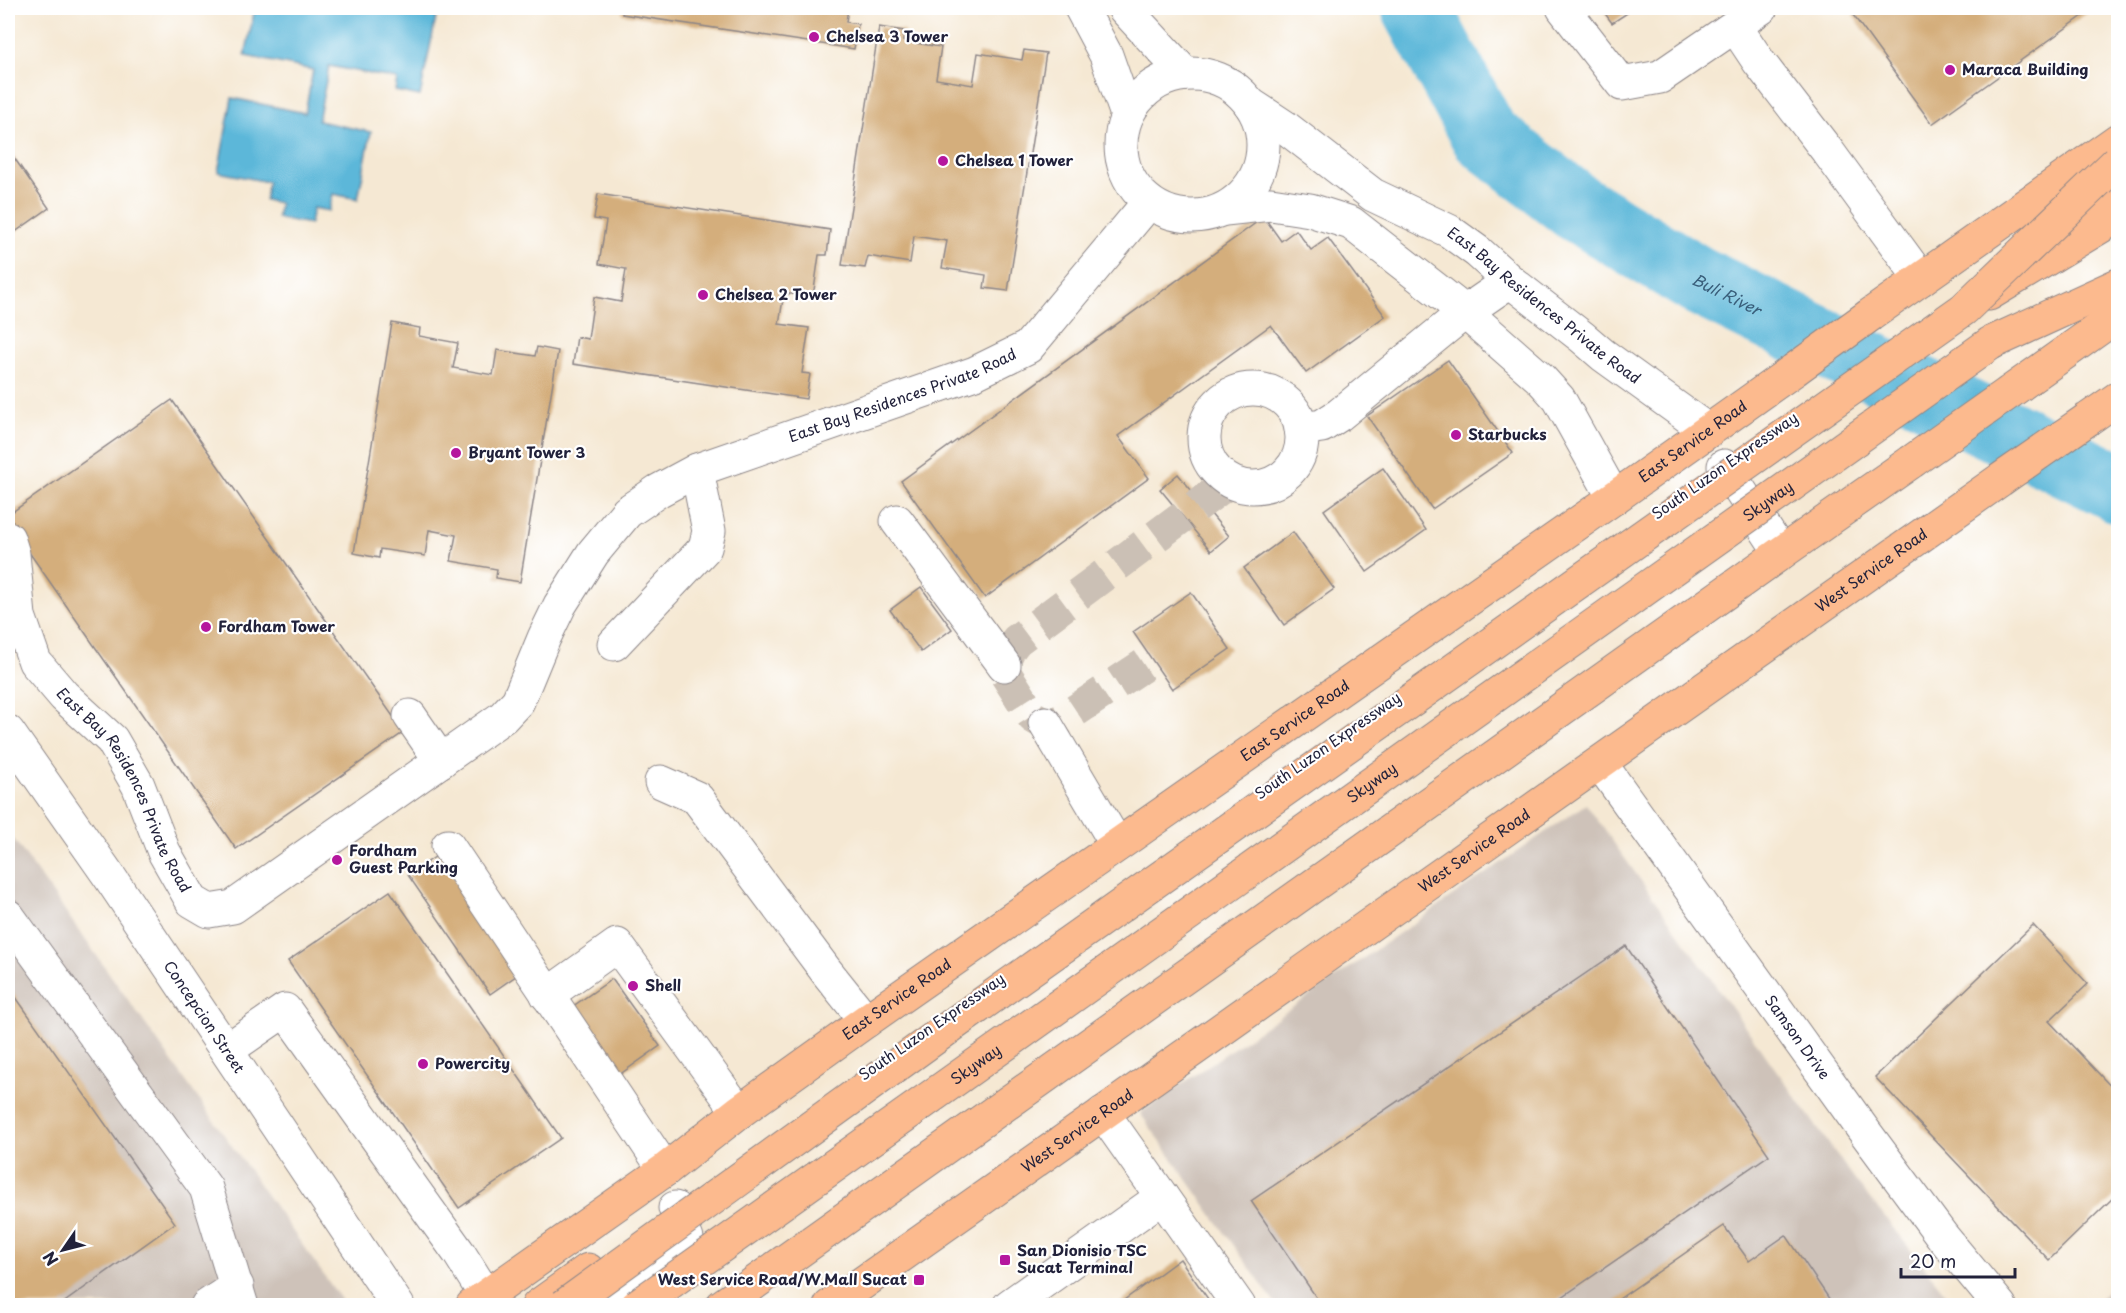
<svg xmlns="http://www.w3.org/2000/svg" width="2126" height="1313" viewBox="0 0 2126 1313" font-family="'Playpen Sans',sans-serif">
  <style>
    .industrial { fill: #cec2b9 }
    .water { fill: #5bb7d9; stroke: #3e6c8a; stroke-width: 1.5 }
    .lines { fill: none; stroke-linecap: round; stroke-linejoin: round }
    .river { stroke: #5bb7d9; stroke-width: 69 }
    .building { fill: #d4ae7b }
    .minor-tunnel { stroke: #cbc0b5; stroke-width: 33; stroke-dasharray: 33 16; stroke-linecap: butt }
    .minor-casing { stroke: #8c8587; stroke-width: 35 }
    .major-casing { stroke: #8c8587; stroke-width: 35 }
    .highway-casing { stroke: #8c8587; stroke-width: 35 }
    .minor { stroke: #fff; stroke-width: 33 }
    .major { stroke: #fcba8e; stroke-width: 33 }
    .highway { stroke: #fcba8e; stroke-width: 33 }
    .major-bridge-casing { stroke: #8c8587; stroke-width: 35; stroke-linecap: butt }
    .highway-bridge-casing { stroke: #8c8587; stroke-width: 35; stroke-linecap: butt }
    .major-bridge { stroke: #fcba8e; stroke-width: 33 }
    .highway-bridge { stroke: #fcba8e; stroke-width: 33 }
    .poi-dot { fill: #b5179e; stroke: #fff; stroke-width: 2 }
    .labels { text-anchor: middle; stroke-width: 4.5; stroke-linejoin: round; paint-order: stroke }
    .poi-label { font-size: 15px; font-weight: bold; fill: #22223b; stroke: #fff; text-anchor: start }
    .street-label { font-size: 15px; fill: #22223b; stroke: #fff }
    .water-label { font-size: 16px; font-style: italic; fill: #395e7a; stroke: #fff }
  </style>
  <rect width="100%" height="100%" fill="#fff"/>
  <filter id="ink" filterUnits="userSpaceOnUse"><feTurbulence type="fractalNoise" baseFrequency=".0167" numOctaves="2"/><feDisplacementMap in="SourceGraphic" scale="12" xChannelSelector="R" yChannelSelector="G"/><feConvolveMatrix kernelMatrix="1 2 1 2 8 2 1 2 1" color-interpolation-filters="sRGB"/></filter>
  <filter id="wash" filterUnits="userSpaceOnUse"><feTurbulence type="fractalNoise" baseFrequency=".008" numOctaves="4" result="noise"/><feDisplacementMap in="SourceGraphic" scale="24" xChannelSelector="R" yChannelSelector="G"/><feGaussianBlur stdDeviation="1.35" result="paint"/><feColorMatrix in="noise" values="0 0 0 0 0 0 0 0 0 0 0 0 0 0 0 0 0 1.4 0 .05"/><feComposite in="paint" operator="in"/></filter>
  <g filter="url(#wash)">
    <rect width="100%" height="100%" fill="#f5e8d3"/>
    <g class="industrial">
      <path d="M 1586,804 L 1854,1179 L 1955,1305 L 1276,1305 L 1140,1113 Z"/>
      <path d="M 8,831 L 345,1305 L 8,1305 Z"/>
      <path d="M 2118,1281 L 2118,1305 L 2093,1305 Z"/>
    </g>
    <path class="water" d="M 255,8 L 438,8 L 420,96 L 395,91 L 397,79 L 329,66 L 318,121 L 371,132 L 358,199 L 333,194 L 329,211 L 313,208 L 310,224 L 277,218 L 280,203 L 265,200 L 268,182 L 218,172 L 232,98 L 305,113 L 313,70 L 245,56 Z"/>
    <g class="lines">
      <path class="river" id="s1" d="M 1416,8 L 1485,136 L 1576,207 L 1697,280 L 2118,488"/>
    </g>
    <g id="blocks">
      <g class="building">
        <path d="M 623,8 L 848,8 L 846,22 L 858,24 L 854,49 L 622,14 Z"/>
        <path d="M 1601,8 L 1635,8 L 1612,23 Z"/>
        <path d="M 1864,8 L 2094,8 L 1932,124 L 1853,15 Z"/>
        <path d="M 879,27 L 904,31 L 903,41 L 941,47 L 936,79 L 973,85 L 978,53 L 1022,60 L 1024,50 L 1046,53 L 1008,291 L 984,288 L 986,275 L 942,268 L 947,241 L 914,236 L 910,263 L 868,256 L 865,268 L 842,265 Z"/>
        <path d="M 8,149 L 49,208 L 8,237 Z"/>
        <path d="M 598,194 L 830,230 L 827,255 L 819,255 L 813,297 L 784,293 L 779,324 L 809,328 L 802,373 L 810,374 L 806,399 L 573,364 L 577,337 L 588,339 L 594,297 L 621,302 L 626,269 L 599,264 L 606,221 L 594,219 Z"/>
        <path d="M 1264,217 L 1281,241 L 1296,230 L 1311,250 L 1328,238 L 1385,316 L 1306,373 L 1271,325 L 1118,436 L 1149,478 L 985,598 L 901,481 Z"/>
        <path d="M 392,323 L 420,328 L 419,336 L 458,343 L 453,368 L 493,375 L 497,350 L 535,356 L 537,347 L 558,351 L 520,582 L 496,578 L 497,569 L 451,561 L 456,535 L 429,530 L 425,556 L 380,549 L 379,558 L 354,553 Z"/>
        <path d="M 1448,360 L 1513,453 L 1432,509 L 1367,416 Z"/>
        <path d="M 172,400 L 404,732 L 236,849 L 8,522 L 8,515 Z"/>
        <path d="M 1383,468 L 1426,530 L 1367,572 L 1324,510 Z"/>
        <path d="M 1178,474 L 1229,536 L 1211,551 L 1160,489 Z"/>
        <path d="M 1293,532 L 1334,589 L 1284,625 L 1244,568 Z"/>
        <path d="M 921,587 L 952,629 L 921,652 L 890,610 Z"/>
        <path d="M 1191,592 L 1230,649 L 1172,689 L 1133,632 Z"/>
        <path d="M 438,855 L 520,973 L 490,994 L 408,875 Z"/>
        <path d="M 390,891 L 561,1138 L 459,1208 L 288,961 Z"/>
        <path d="M 2033,925 L 2088,984 L 2049,1021 L 2118,1094 L 2118,1193 L 2049,1260 L 1875,1077 Z"/>
        <path d="M 1626,946 L 1769,1155 L 1549,1306 L 1322,1306 L 1251,1201 Z"/>
        <path d="M 612,979 L 660,1046 L 616,1077 L 569,1009 Z"/>
        <path d="M 8,986 L 175,1223 L 59,1306 L 8,1306 Z"/>
        <path d="M 1724,1226 L 1749,1261 L 1786,1235 L 1834,1306 L 1609,1306 Z"/>
        <path d="M 1180,1259 L 1213,1306 L 1116,1306 Z"/>
      </g>
    </g>
  </g>
  <g filter="url(#ink)">
    <use href="#blocks" fill-opacity="0" stroke="#8c8587" stroke-width="1.5"/>
    <g class="lines">
      <path class="minor-tunnel" d="M 1144,665 L 1060,721 C 1049,725 1042,723 1033,717 L 1005,673 C 1003,659 1008,650 1017,640 L 1230,481"/>
      <g class="minor-casing">
        <g id="minor">
          <path d="M 1081,8 L 1106,55 L 1127,115"/>
          <path d="M 1124,8 L 1185,74"/>
          <path d="M 1563,8 L 1622,84 L 1660,77 L 1761,8"/>
          <path d="M 1735,26 L 1759,62 L 1829,153 L 1921,279"/>
          <circle cx="1192" cy="145" r="71"/>
          <path id="s2" d="M 1250,104 L 1285,127 L 1373,195 L 1449,231 L 1478,252 L 1510,281 L 1582,337 L 1603,355 L 1707,430"/>
          <path d="M 1225,209 L 1271,204 L 1310,210 L 1351,223 L 1465,312 L 1540,378 L 1559,399 L 1614,498"/>
          <circle cx="1253" cy="438" r="49"/>
          <path d="M 1301,429 L 1322,426 L 1339,415 L 1465,312 L 1510,281"/>
          <path d="M 1724,466 L 1781,553"/>
          <path d="M 897,521 L 1004,665"/>
          <path id="s3" d="M 8,538 L 13,554 L 19,616 L 35,662 L 64,696 L 112,740 L 138,785 L 164,852 L 192,901 L 209,911 L 233,907 L 503,717 L 518,701 L 544,638 L 560,605 L 593,553 L 627,512 L 658,491 L 697,470 L 975,373 L 1028,347 L 1149,202"/>
          <path d="M 614,644 L 705,548 L 709,531 L 697,470"/>
          <path d="M 410,716 L 441,761"/>
          <path d="M 1045,723 L 1117,845"/>
          <path id="s4" d="M 8,732 L 109,876 L 398,1306"/>
          <path id="s5" d="M 1600,763 L 1862,1128 L 1942,1236 L 2000,1306"/>
          <path d="M 661,782 L 697,798 L 826,971 L 866,1021"/>
          <path d="M 448,846 L 665,1170"/>
          <path d="M 8,916 L 206,1188 L 242,1306"/>
          <path d="M 547,995 L 617,945 L 739,1112"/>
          <path d="M 227,1050 L 285,1010 L 459,1253 L 486,1296"/>
          <path d="M 1103,1113 L 1239,1306"/>
          <path d="M 606,1295 L 687,1239 L 675,1208"/>
          <path d="M 207,1306 L 237,1286"/>
          <path d="M 1009,1306 L 1162,1197"/>
        </g>
      </g>
      <g class="major-casing">
        <g id="major">
          <path d="M 1870,315 L 2118,140"/>
          <path d="M 2088,419 L 2118,398"/>
          <path id="s6" d="M 472,1306 L 665,1170 L 739,1112 L 866,1021 L 1614,498 L 1794,370"/>
          <path id="s7" d="M 830,1306 L 2000,480"/>
        </g>
      </g>
      <g class="highway-casing">
        <g id="highway">
          <path d="M 2069,222 L 2118,187"/>
          <path d="M 1989,294 L 2118,216"/>
          <path d="M 1991,343 L 2118,285"/>
          <path d="M 2010,392 L 2118,315"/>
          <path d="M 538,1306 L 588,1270"/>
          <path d="M 722,1306 L 1781,553 L 1911,462"/>
        </g>
      </g>
      <use href="#minor" class="minor"/>
      <use href="#major" class="major"/>
      <use href="#highway" class="highway"/>
      <g class="major-bridge-casing">
        <g id="major-bridge">
          <path d="M 1794,370 L 1870,315"/>
          <path d="M 2000,480 L 2088,419"/>
        </g>
      </g>
      <g class="highway-bridge-casing">
        <g id="highway-bridge">
          <path d="M 1911,462 L 2010,392"/>
          <path d="M 564,1306 L 958,1021 L 1964,309 L 2118,161"/>
          <path id="s8" d="M 637,1306 L 1991,343"/>
        </g>
      </g>
      <use href="#major-bridge" class="major-bridge"/>
      <use href="#highway-bridge" class="highway-bridge"/>
    </g>
  </g>
  <g class="poi-dot">
    <circle cx="814" cy="37" r="6"/>
    <circle cx="1950" cy="70" r="6"/>
    <circle cx="943" cy="161" r="6"/>
    <circle cx="703" cy="295" r="6"/>
    <circle cx="1456" cy="435" r="6"/>
    <circle cx="456" cy="453" r="6"/>
    <circle cx="206" cy="627" r="6"/>
    <circle cx="337" cy="860" r="6"/>
    <circle cx="633" cy="986" r="6"/>
    <circle cx="423" cy="1064" r="6"/>
    <rect x="999" y="1254" width="12" height="12" rx="3"/>
    <rect x="913" y="1274" width="12" height="12" rx="3"/>
  </g>
  <g class="labels">
    <g class="poi-label">
      <text x="826" y="42">Chelsea 3 Tower</text>
      <text x="1962" y="75">Maraca Building</text>
      <text x="955" y="166">Chelsea 1 Tower</text>
      <text x="715" y="300">Chelsea 2 Tower</text>
      <text x="1468" y="440">Starbucks</text>
      <text x="468" y="458">Bryant Tower 3</text>
      <text x="218" y="632">Fordham Tower</text>
      <text x="349" y="856">Fordham<tspan x="349" dy="17">Guest Parking</tspan></text>
      <text x="645" y="991">Shell</text>
      <text x="435" y="1069">Powercity</text>
      <text x="1017" y="1256">San Dionisio TSC<tspan x="1017" dy="17">Sucat Terminal</tspan></text>
      <text x="907" y="1285" text-anchor="end">West Service Road/W.Mall Sucat</text>
    </g>
    <g class="street-label">
      <text dy="5" stroke="none"><textPath href="#s2" startOffset="358">East Bay Residences Private Road</textPath></text>
      <text dy="5" stroke="none"><textPath href="#s3" startOffset="1334">East Bay Residences Private Road</textPath></text>
      <text dy="5" stroke="none"><textPath href="#s6" startOffset="1496">East Service Road</textPath></text>
      <text transform="translate(1725 466) rotate(-35)" y="5">South Luzon Expressway</text>
      <text dy="5" stroke="none"><textPath href="#s8" startOffset="1388">Skyway</textPath></text>
      <text dy="5" stroke="none"><textPath href="#s7" startOffset="1275">West Service Road</textPath></text>
      <text dy="5" stroke="none"><textPath href="#s6" startOffset="1010">East Service Road</textPath></text>
      <text transform="translate(1328 746) rotate(-35)" y="5">South Luzon Expressway</text>
      <text dy="5" stroke="none"><textPath href="#s8" startOffset="902">Skyway</textPath></text>
      <text dy="5" stroke="none"><textPath href="#s3" startOffset="286">East Bay Residences Private Road</textPath></text>
      <text dy="5" stroke="none"><textPath href="#s7" startOffset="789">West Service Road</textPath></text>
      <text dy="5" stroke="none"><textPath href="#s6" startOffset="524">East Service Road</textPath></text>
      <text dy="5" stroke="none"><textPath href="#s4" startOffset="346">Concepcion Street</textPath></text>
      <text transform="translate(932 1027) rotate(-35)" y="5">South Luzon Expressway</text>
      <text dy="5" stroke="none"><textPath href="#s5" startOffset="338">Samson Drive</textPath></text>
      <text dy="5" stroke="none"><textPath href="#s8" startOffset="416">Skyway</textPath></text>
      <text dy="5" stroke="none"><textPath href="#s7" startOffset="303">West Service Road</textPath></text>
    </g>
    <g class="water-label">
      <text dy="6" stroke="none"><textPath href="#s1" startOffset="435">Buli River</textPath></text>
    </g>
  </g>
  <rect width="2126" height="1313" fill="none" stroke="#fff" stroke-width="30"/>
  <g transform="translate(63 1250) rotate(235)" stroke="#ffffff" stroke-width="4.5" paint-order="stroke">
  <path d="M0-4.5L10 22L0 15L-10 22Z" fill="#22223b"/>
  <text y="-9" font-size="16" font-weight="bold" text-anchor="middle" fill="#22223b">N</text>
  </g>
  <path d="M1901 1268v9h114v-9" fill="none" stroke="#22223b" stroke-width="3"/>
  <text x="1910" y="1268" font-size="18" fill="#22223b" stroke="#ffffff" stroke-width="4.5" paint-order="stroke">20 m</text>
</svg>
